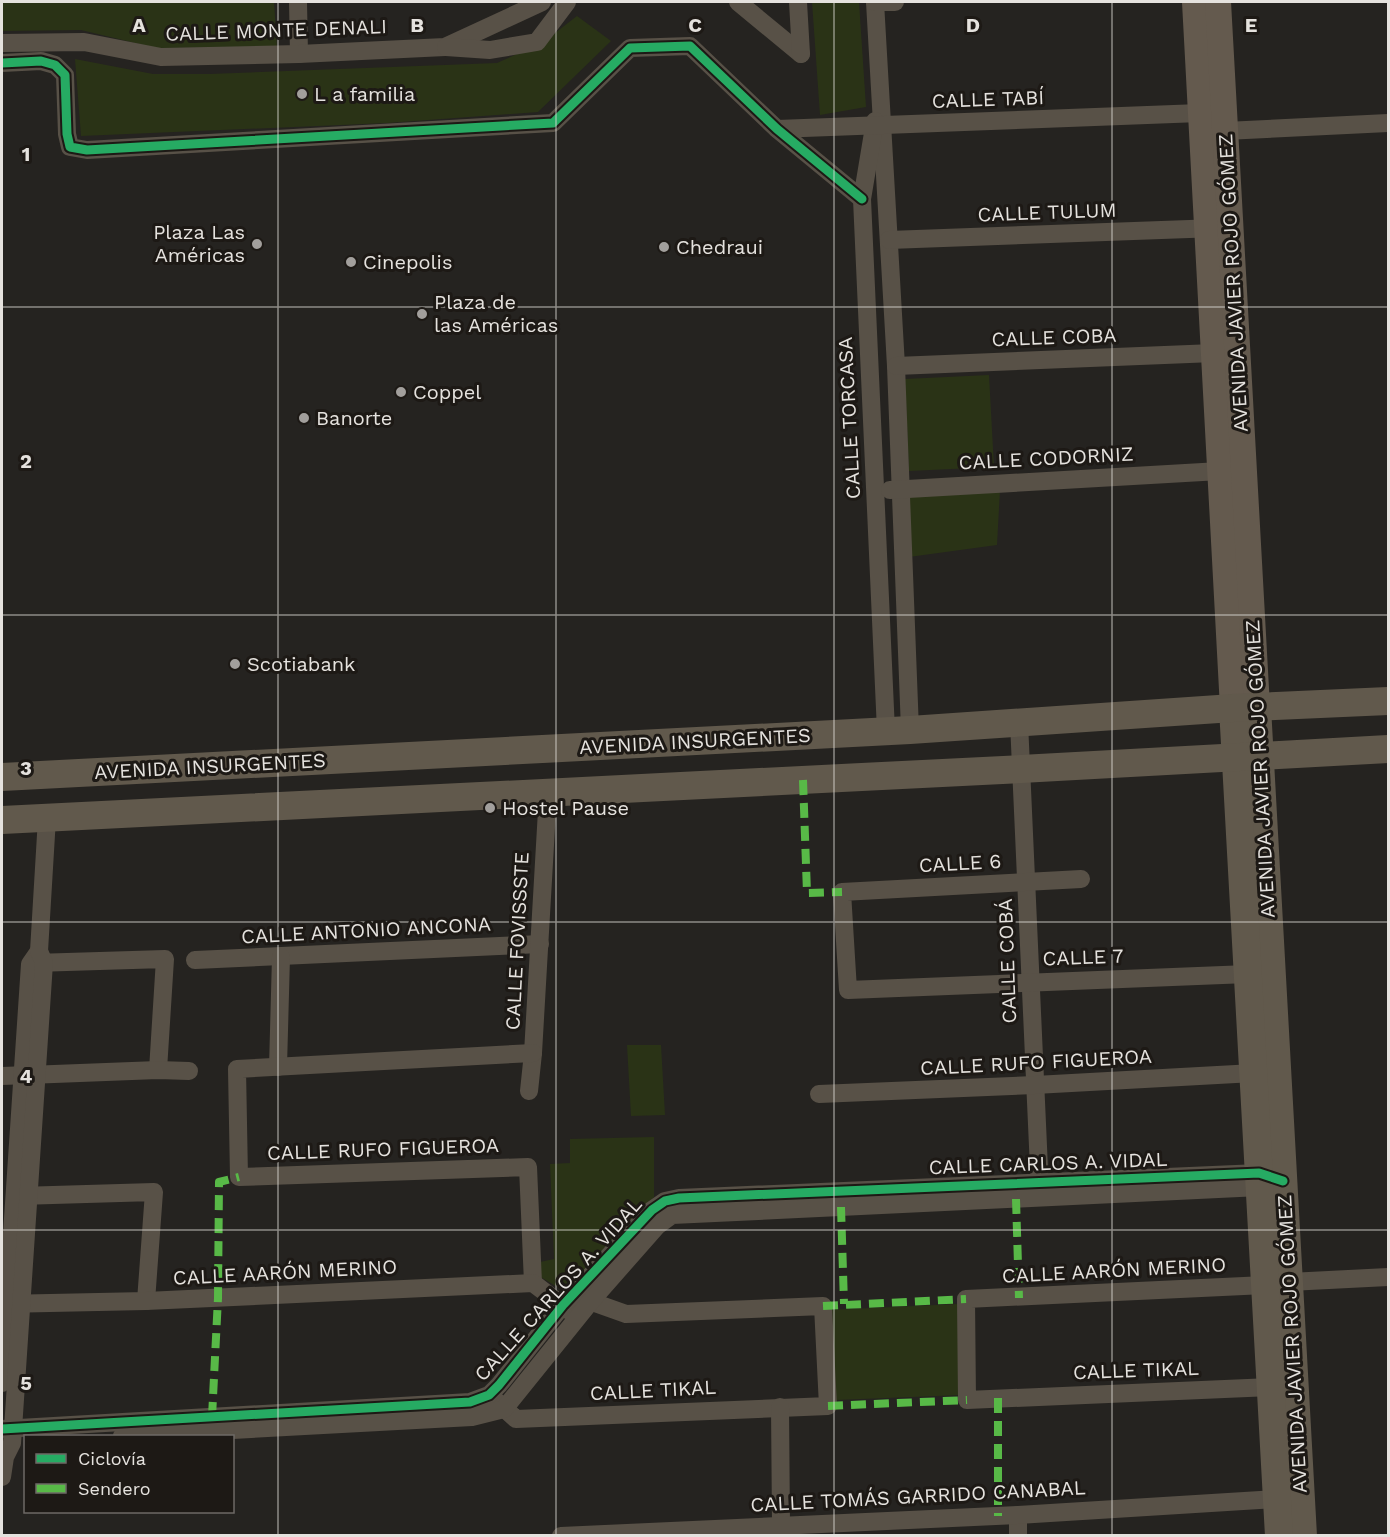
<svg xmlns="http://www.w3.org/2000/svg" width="1390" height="1537" viewBox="0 0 1390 1537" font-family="'Work Sans',sans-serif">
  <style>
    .green { fill: #2a3316 }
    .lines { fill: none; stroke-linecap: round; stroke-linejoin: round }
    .minor { stroke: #585147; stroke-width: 18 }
    .secondary { stroke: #645a4e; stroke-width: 26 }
    .primary { stroke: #61594c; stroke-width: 28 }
    .quiet { stroke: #58b947; stroke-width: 8; stroke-dasharray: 15 8; stroke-linecap: butt }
    .cycleway-casing { stroke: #1d1915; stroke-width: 13 }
    .cycleway { stroke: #26ab63; stroke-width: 9 }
    .grid { fill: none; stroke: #e5e2de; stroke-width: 1.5; stroke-opacity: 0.55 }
    .poi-dot { fill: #a29f9c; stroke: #1d1915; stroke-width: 2 }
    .labels { text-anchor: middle; stroke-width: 6; stroke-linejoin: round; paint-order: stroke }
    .street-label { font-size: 20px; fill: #e5e2de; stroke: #1d1915 }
    .poi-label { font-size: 20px; fill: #e5e2de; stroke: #1d1915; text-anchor: start }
    .grid-label { font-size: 20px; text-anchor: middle; font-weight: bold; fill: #e5e2de; stroke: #1d1915; stroke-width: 6; stroke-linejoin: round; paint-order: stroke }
  </style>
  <rect width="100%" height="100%" fill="#252320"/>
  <g class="green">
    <path d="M 2,2 L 274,2 L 277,47 L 156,48 L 81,30 L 2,31 Z"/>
    <path d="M 812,2 L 859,2 L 866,107 L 820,115 Z"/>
    <path d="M 577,16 L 611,41 L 538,112 L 387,123 L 81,136 L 75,59 L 153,74 L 210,74 L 497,63 L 542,43 Z"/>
    <path d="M 989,375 L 994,467 L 909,471 L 905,379 Z"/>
    <path d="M 1000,490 L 997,545 L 909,557 L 908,495 Z"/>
    <path d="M 627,1045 L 661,1045 L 665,1115 L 631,1116 Z"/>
    <path d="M 654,1137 L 654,1197 L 564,1291 L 539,1276 L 540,1262 L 554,1259 L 550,1164 L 570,1163 L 570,1139 Z"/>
    <path d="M 958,1304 L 962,1395 L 836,1400 L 829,1310 Z"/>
  </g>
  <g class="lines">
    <g class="minor">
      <path d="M 298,2 L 299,54"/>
      <path d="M 738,2 L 801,54"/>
      <path d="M 798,2 L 801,54"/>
      <path d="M 875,2 L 896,366 L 910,730"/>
      <path d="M 875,2 L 895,2"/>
      <path d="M 2,43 L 84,42 L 161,57 L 299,54 L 445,47 L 542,2"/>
      <path d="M 446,47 L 490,50 L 537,42 L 567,2"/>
      <path d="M 2,63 L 41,61 L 55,65 L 65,75 L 67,134 L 70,147 L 87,150 L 553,123 L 630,48 L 690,46 L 777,129 L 862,199"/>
      <path d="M 875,121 L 862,199 L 886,731"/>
      <path d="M 777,129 L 1200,113"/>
      <path d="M 1225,131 L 1388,123"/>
      <path d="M 889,240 L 1217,228"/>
      <path d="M 896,366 L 1214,353"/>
      <path d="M 890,490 L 1220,471"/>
      <path d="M 1019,722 L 1040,1191"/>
      <path d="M 1081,879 L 842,892 L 848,990 L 1248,974"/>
      <path d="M 195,960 L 540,944"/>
      <path d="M 34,963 L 165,959 L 158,1070"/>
      <path d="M 278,1067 L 281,957"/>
      <path d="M 2,1076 L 158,1070 L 189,1071"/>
      <path d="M 529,1091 L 533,1053 L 548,793"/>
      <path d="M 819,1094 L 1035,1085 L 1254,1073"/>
      <path d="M 19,1196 L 154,1192 L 146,1301"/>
      <path d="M 1289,1282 L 1388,1277"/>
      <path d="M 533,1283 L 528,1167 L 239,1177 L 237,1069 L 533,1053"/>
      <path d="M 1265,1285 L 966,1299 L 967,1400 L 1271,1387"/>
      <path d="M 2,1304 L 146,1301 L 533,1283 L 571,1312"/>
      <path d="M 2,1383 L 30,964 L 39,951"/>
      <path d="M 495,1400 L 516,1419 L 828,1406 L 823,1306 L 626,1314 L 581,1298"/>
      <path d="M 780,1407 L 781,1525"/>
      <path d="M 2,1429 L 470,1402 L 489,1395 L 499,1385 L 563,1305 L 652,1210 L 665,1201 L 679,1198 L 1259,1173 L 1267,1176"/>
      <path d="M 122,1436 L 472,1417 L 504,1409 L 591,1301 L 657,1226 L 672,1215 L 1260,1187 L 1270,1184"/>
      <path d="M 2,1477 L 5,1457 L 12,1443 L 13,1429 L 44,963 L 39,951 L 47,818"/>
      <path d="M 1018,1515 L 1018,1536"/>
      <path d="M 561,1536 L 1018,1515 L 1277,1499"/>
    </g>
    <g class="secondary">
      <path d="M 1195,2 L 1233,708"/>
      <path d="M 1218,2 L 1257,707"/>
    </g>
    <g class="primary">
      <path d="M 1257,707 L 1303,1536"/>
      <path d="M 1233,708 L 1279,1536"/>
      <path d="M 2,777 L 910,730 L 1233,708 L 1388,701"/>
      <path d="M 2,820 L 1021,769 L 1388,749"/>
    </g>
    <g class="quiet">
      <path d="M 803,780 L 807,893 L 842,892"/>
      <path d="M 1016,1199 L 1019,1298"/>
      <path d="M 841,1207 L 844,1304"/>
      <path d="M 823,1306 L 966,1299"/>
      <path d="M 998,1398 L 998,1516"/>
      <path d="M 828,1406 L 967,1400"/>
      <path d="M 212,1417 L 218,1298 L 219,1182 L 239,1177"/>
    </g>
    <g class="cycleway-casing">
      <g id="cycleway">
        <path d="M 2,63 L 41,61 L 55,65 L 65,75 L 67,134 L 70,147 L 87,150 L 553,123 L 630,48 L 690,46 L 777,129 L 862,199"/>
        <path d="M 2,1429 L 470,1402 L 489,1395 L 499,1385 L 563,1305 L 652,1210 L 665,1201 L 679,1198 L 1259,1173 L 1283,1181"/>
      </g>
    </g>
    <use href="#cycleway" class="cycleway"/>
  </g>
  <path class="grid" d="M 278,2 L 278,1536M 556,2 L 556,1536M 834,2 L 834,1536M 1112,2 L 1112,1536M 2,307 L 1388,307M 2,615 L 1388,615M 2,922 L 1388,922M 2,1230 L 1388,1230"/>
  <g class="poi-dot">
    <circle cx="302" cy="94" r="6"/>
    <circle cx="257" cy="244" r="6"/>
    <circle cx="664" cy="247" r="6"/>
    <circle cx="351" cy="262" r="6"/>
    <circle cx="422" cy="314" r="6"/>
    <circle cx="401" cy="392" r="6"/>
    <circle cx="304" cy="418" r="6"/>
    <circle cx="235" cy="664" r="6"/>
    <circle cx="490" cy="808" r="6"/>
  </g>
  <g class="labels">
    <g class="street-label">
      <text transform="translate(276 30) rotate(-2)" y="7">CALLE MONTE DENALI</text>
      <text transform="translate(988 99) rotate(-2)" y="7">CALLE TABÍ</text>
      <text transform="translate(1047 212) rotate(-2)" y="7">CALLE TULUM</text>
      <text transform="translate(1233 283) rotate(-93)" y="7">AVENIDA JAVIER ROJO GÓMEZ</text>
      <text transform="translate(1054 337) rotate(-2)" y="7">CALLE COBA</text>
      <text transform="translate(849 418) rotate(-93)" y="7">CALLE TORCASA</text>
      <text transform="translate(1046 458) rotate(-3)" y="7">CALLE CODORNIZ</text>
      <text transform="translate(695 741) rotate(-3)" y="7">AVENIDA INSURGENTES</text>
      <text transform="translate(210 766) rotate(-3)" y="7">AVENIDA INSURGENTES</text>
      <text transform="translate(1260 769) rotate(-93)" y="7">AVENIDA JAVIER ROJO GÓMEZ</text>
      <text transform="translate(960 863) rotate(-3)" y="7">CALLE 6</text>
      <text transform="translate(366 930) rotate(-3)" y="7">CALLE ANTONIO ANCONA</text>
      <text transform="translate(517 941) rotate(-87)" y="7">CALLE FOVISSSTE</text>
      <text transform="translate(1083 957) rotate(-2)" y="7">CALLE 7</text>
      <text transform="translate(1007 961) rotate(-92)" y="7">CALLE COBÁ</text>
      <text transform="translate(1036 1062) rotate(-3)" y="7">CALLE RUFO FIGUEROA</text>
      <text transform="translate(383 1149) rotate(-2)" y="7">CALLE RUFO FIGUEROA</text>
      <text transform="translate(1048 1163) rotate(-2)" y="7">CALLE CARLOS A. VIDAL</text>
      <text transform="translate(1114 1270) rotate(-3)" y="7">CALLE AARÓN MERINO</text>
      <text transform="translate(285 1272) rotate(-3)" y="7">CALLE AARÓN MERINO</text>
      <text transform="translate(558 1289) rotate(-48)" y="7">CALLE CARLOS A. VIDAL</text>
      <text transform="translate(1292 1344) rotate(-93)" y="7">AVENIDA JAVIER ROJO GÓMEZ</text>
      <text transform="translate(1136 1370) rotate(-2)" y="7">CALLE TIKAL</text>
      <text transform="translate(653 1390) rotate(-3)" y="7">CALLE TIKAL</text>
      <text transform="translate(918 1496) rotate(-3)" y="7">CALLE TOMÁS GARRIDO CANABAL</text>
    </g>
    <g class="poi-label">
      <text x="314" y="101">L a familia</text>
      <text x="245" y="239" text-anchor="end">Plaza Las<tspan x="245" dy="23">Américas</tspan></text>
      <text x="676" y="254">Chedraui</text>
      <text x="363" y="269">Cinepolis</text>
      <text x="434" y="309">Plaza de<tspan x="434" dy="23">las Américas</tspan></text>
      <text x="413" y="399">Coppel</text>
      <text x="316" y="425">Banorte</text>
      <text x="247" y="671">Scotiabank</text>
      <text x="502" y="815">Hostel Pause</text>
    </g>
  </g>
  <g class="grid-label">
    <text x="139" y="32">A</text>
    <text x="417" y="32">B</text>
    <text x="695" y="32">C</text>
    <text x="973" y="32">D</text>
    <text x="1251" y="32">E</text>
    <text x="26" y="161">1</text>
    <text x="26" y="468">2</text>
    <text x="26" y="775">3</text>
    <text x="26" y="1083">4</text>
    <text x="26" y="1390">5</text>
  </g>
  <rect width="1390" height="1537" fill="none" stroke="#e5e2de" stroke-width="6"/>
  <rect x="24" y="1435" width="210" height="78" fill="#1d1915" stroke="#6d6965" stroke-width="1.5"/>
  <rect x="36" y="1454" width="30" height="9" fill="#26ab63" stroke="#6d6965" stroke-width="1.5"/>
  <text x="78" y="1465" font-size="18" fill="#e5e2de">Ciclovía</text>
  <rect x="36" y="1484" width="30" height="9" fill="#58b947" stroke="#6d6965" stroke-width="1.5"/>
  <text x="78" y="1495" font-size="18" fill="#e5e2de">Sendero</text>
</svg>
